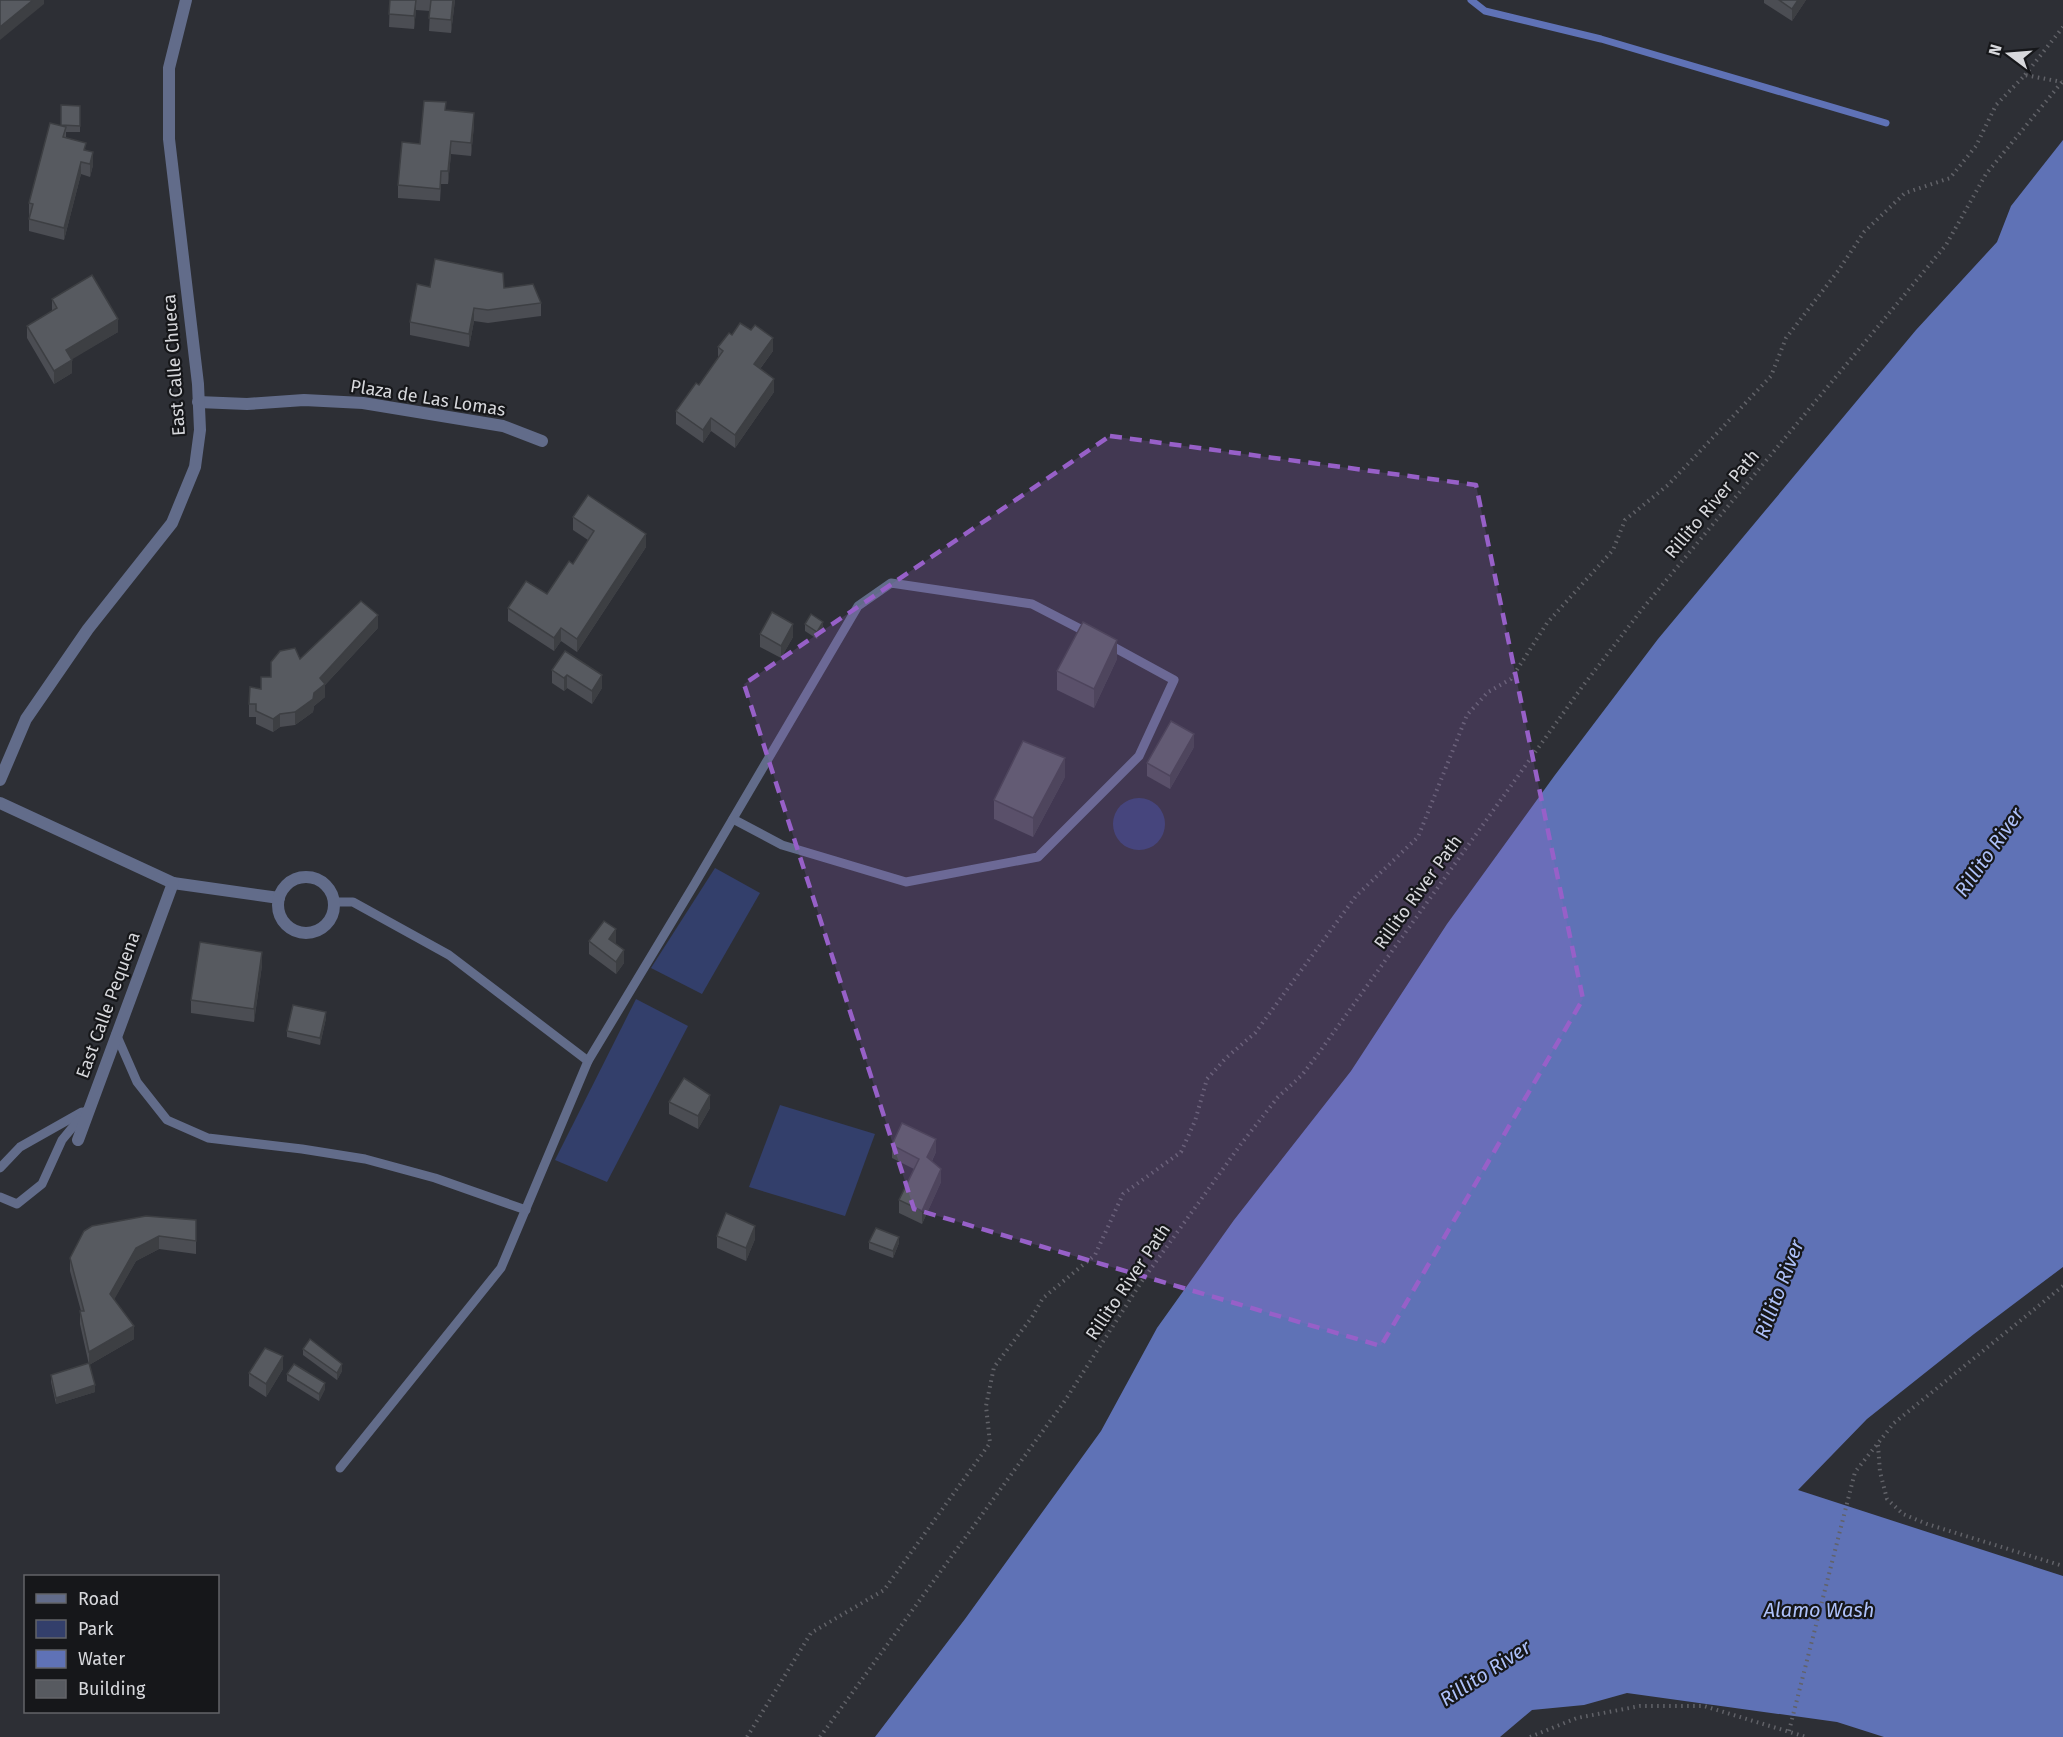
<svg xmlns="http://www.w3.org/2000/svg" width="2063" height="1737" viewBox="0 0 2063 1737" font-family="'Fira Sans',sans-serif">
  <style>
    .green { fill: #333f6b }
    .water { fill: #5f72b6 }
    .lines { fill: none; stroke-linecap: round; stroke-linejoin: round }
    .stream { stroke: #5f72b6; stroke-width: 7 }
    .path { stroke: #616268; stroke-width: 4; stroke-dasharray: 1.5 4.5; stroke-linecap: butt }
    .service { stroke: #626c8a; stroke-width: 9 }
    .minor { stroke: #626c8a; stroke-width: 12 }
    .wall { fill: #4b4d53 }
    .shaded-wall { fill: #3d3f43 }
    .building { fill: #575a60; stroke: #3d3f43; stroke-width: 1.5 }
    .marked { fill: #9760c8; fill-opacity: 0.2; stroke: #9760c8; stroke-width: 4.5; stroke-dasharray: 12 8; stroke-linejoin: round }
    .labels { text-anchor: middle; stroke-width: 4.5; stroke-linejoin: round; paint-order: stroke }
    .street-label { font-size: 18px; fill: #d7d8dc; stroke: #16171a }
    .water-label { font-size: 20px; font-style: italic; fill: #aec1f9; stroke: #16171a }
  </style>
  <rect width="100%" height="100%" fill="#2d2f35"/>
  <g class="green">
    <circle cx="1139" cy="824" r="26"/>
    <path d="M 715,868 L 760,893 L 702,994 L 651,968 Z"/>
    <path d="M 636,999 L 688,1026 L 607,1182 L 555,1160 Z"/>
    <path d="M 780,1105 L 875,1134 L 845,1216 L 749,1187 Z"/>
  </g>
  <path class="water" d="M 2063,140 L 2063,1267 L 1974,1334 L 1867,1419 L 1798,1490 L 2063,1576 L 2063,1737 L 1884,1737 L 1837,1722 L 1627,1693 L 1584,1705 L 1532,1710 L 1500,1737 L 875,1737 L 965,1619 L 1101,1431 L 1157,1328 L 1234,1220 L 1351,1071 L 1447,924 L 1555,775 L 1658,639 L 1916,330 L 1997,242 L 2011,206 Z"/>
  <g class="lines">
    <path class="stream" d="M 1471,0 L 1485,11 L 1601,39 L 1886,123"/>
    <g class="path">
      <path d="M 2025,75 L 2063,27"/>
      <path d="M 1878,1445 L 1880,1472 L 1887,1499 L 1903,1514 L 1927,1524 L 2063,1566"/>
      <path d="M 1789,1731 L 1855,1472 L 1894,1423 L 2063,1286"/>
      <path d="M 747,1737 L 811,1633 L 884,1590 L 990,1443 L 986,1406 L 994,1367 L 1032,1317 L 1043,1298 L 1095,1255 L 1123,1194 L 1181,1152 L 1195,1121 L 1207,1079 L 1226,1058 L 1255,1033 L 1356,896 L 1418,837 L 1467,715 L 1488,692 L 1511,679 L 1547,623 L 1613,550 L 1625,520 L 1668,485 L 1771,376 L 1786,338 L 1838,271 L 1864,232 L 1905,193 L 1950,178 L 1976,146 L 1996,105 L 2025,75 L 2062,82"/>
      <path d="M 820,1737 L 1064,1402 L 1142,1281 L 1241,1144 L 1278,1097 L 1302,1075 L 1318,1054 L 1582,687 L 1643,608 L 1946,245 L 1986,174 L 2062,82"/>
      <path d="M 1530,1737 L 1577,1718 L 1640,1706 L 1704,1706 L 1806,1737"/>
    </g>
    <g class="service">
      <path d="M 733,819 L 782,845 L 906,882 L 1038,857 L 1139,756 L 1174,680 L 1108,644"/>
      <path d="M 334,902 L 353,902 L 449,955 L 588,1061"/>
      <path d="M 116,1034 L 137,1082 L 167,1120 L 208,1138 L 302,1149 L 365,1159 L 435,1178 L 526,1210"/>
      <path d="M 0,1168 L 20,1147 L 82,1112"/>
      <path d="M 0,1197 L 17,1204 L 42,1184 L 62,1140 L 86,1111"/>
      <path d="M 340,1468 L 501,1268 L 588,1061 L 694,885 L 858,606 L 891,583 L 1032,604 L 1090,634"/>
    </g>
    <g class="minor">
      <path d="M 198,402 L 247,404 L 304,400 L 363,403 L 503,426 L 542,441"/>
      <path d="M 0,780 L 26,719 L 88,629 L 172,523 L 195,467 L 200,430 L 198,384 L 169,139 L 169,68 L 186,0"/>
      <path d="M 0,803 L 173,883 L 279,898"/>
      <circle cx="306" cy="905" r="28"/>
      <path d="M 78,1140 L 173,883"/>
    </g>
  </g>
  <g class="wall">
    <path d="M 390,0 L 455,0 L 451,33 L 429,31 L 430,11 L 416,10 L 414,29 L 389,27 Z"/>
    <path d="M 1764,0 L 1806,0 L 1792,21 L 1764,3 Z"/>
    <path d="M 61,105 L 80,106 L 80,132 L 66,132 L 66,138 L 86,150 L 93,165 L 90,177 L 81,174 L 64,240 L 29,231 L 29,203 L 61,126 Z"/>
    <path d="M 446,110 L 474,125 L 471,156 L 451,154 L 448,184 L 441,184 L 440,201 L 398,198 L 398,185 L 420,144 Z"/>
    <path d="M 430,287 L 504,288 L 541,303 L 541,316 L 488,323 L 474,321 L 469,347 L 410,335 L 410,322 Z"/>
    <path d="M 52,299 L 118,332 L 71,359 L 72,373 L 54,384 L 27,338 L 27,326 L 52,311 Z"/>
    <path d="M 732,335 L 773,351 L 760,369 L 774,392 L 735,448 L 711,431 L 703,443 L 676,424 L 676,411 L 699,385 L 718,358 L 718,347 Z"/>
    <path d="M 573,517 L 646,547 L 577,652 L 561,641 L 554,651 L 508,621 L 508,608 L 547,594 L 573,564 L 588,540 L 573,530 Z"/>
    <path d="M 805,624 L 823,628 L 817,639 L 805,631 Z"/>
    <path d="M 378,628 L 325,685 L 325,697 L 314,706 L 313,712 L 295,725 L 280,727 L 273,732 L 256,724 L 256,717 L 249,717 L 249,704 L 261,689 L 271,677 L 300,659 Z"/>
    <path d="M 760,634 L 793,637 L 781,658 L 760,647 Z"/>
    <path d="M 1117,659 L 1094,708 L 1057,690 L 1057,671 Z"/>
    <path d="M 552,670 L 602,688 L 592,704 L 567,688 L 564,691 L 552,683 Z"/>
    <path d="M 1194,747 L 1170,789 L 1147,776 L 1147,763 Z"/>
    <path d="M 1065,777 L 1033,837 L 994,819 L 994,800 Z"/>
    <path d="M 589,941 L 616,942 L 615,943 L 624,963 L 616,974 L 589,954 Z"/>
    <path d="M 262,965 L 254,1022 L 191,1013 L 191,1000 Z"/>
    <path d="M 326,1018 L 320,1045 L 287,1037 L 287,1031 Z"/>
    <path d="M 669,1102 L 710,1108 L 698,1129 L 669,1114 Z"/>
    <path d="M 892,1145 L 936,1152 L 932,1161 L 941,1182 L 922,1224 L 899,1213 L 899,1200 L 914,1169 L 892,1158 Z"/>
    <path d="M 92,1226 L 196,1241 L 196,1254 L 159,1249 L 136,1261 L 114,1299 L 134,1339 L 89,1365 L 80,1324 L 80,1311 L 81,1311 L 70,1271 L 70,1258 Z"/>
    <path d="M 717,1236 L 755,1239 L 746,1261 L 717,1248 Z"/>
    <path d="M 869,1242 L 899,1243 L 893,1258 L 869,1249 Z"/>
    <path d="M 303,1349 L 342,1371 L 337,1380 L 303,1355 Z"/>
    <path d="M 283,1369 L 266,1397 L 249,1386 L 249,1373 Z"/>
    <path d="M 287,1374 L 325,1389 L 319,1401 L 287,1381 Z"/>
    <path d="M 51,1375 L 95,1392 L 56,1404 L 51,1382 Z"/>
  </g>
  <g class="shaded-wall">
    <path d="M 33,0 L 44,0 L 44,4 L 0,40 L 0,27 Z"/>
    <path d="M 416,0 L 416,10 L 414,29 L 414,16 Z"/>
    <path d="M 453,0 L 455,0 L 451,33 L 451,20 Z"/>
    <path d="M 1798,0 L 1806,0 L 1792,21 L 1792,9 Z"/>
    <path d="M 474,113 L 474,125 L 471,156 L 471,143 Z"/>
    <path d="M 451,141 L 451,154 L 448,184 L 448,171 Z"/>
    <path d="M 93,152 L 93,165 L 90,177 L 90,164 Z"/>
    <path d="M 81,162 L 81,174 L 64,240 L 64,228 Z"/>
    <path d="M 474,308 L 474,321 L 469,347 L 469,334 Z"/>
    <path d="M 118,319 L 118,332 L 66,363 L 66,350 Z"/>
    <path d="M 773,338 L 773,351 L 754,377 L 754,364 Z"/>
    <path d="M 72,360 L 72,373 L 54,384 L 54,371 Z"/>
    <path d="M 774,379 L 774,392 L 735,448 L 735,435 Z"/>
    <path d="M 711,418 L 711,431 L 703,443 L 703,430 Z"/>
    <path d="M 646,534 L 646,547 L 577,652 L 577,639 Z"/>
    <path d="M 378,615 L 378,628 L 325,685 L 325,697 L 314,706 L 313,712 L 295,725 L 295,712 L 314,693 L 320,678 Z"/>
    <path d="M 823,622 L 823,628 L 817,639 L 817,632 Z"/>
    <path d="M 793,624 L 793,637 L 781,658 L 781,646 Z"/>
    <path d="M 561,628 L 561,641 L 554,651 L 554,638 Z"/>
    <path d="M 1117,640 L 1117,659 L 1094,708 L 1094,689 Z"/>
    <path d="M 567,675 L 567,688 L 564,691 L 564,678 Z"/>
    <path d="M 602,675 L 602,688 L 592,704 L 592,691 Z"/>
    <path d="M 280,714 L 280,727 L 273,732 L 273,719 Z"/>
    <path d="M 1194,734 L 1194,747 L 1170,789 L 1170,776 Z"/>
    <path d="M 1065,758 L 1065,777 L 1033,837 L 1033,818 Z"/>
    <path d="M 616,929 L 616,942 L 609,952 L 609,939 Z"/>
    <path d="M 624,950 L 624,963 L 616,974 L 616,962 Z"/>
    <path d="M 262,952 L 262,965 L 254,1022 L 254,1009 Z"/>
    <path d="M 326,1012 L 326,1018 L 320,1045 L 320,1038 Z"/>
    <path d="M 710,1095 L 710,1108 L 698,1129 L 698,1116 Z"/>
    <path d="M 936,1139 L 936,1152 L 927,1170 L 927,1157 Z"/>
    <path d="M 941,1169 L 941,1182 L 922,1224 L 922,1211 Z"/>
    <path d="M 755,1226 L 755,1239 L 746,1261 L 746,1248 Z"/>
    <path d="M 159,1236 L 159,1249 L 136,1261 L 110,1307 L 110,1294 L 136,1248 Z"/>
    <path d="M 899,1237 L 899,1243 L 893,1258 L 893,1251 Z"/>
    <path d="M 134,1326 L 134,1339 L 89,1365 L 89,1352 Z"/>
    <path d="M 283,1356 L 283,1369 L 266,1397 L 266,1384 Z"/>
    <path d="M 342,1364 L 342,1371 L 337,1380 L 337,1373 Z"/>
    <path d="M 325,1383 L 325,1389 L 319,1401 L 319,1394 Z"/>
    <path d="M 95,1385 L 95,1392 L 56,1404 L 56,1398 Z"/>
  </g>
  <g class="building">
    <path d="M 0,0 L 33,0 L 0,27 Z"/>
    <path d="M 390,0 L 416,0 L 414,16 L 389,14 Z"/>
    <path d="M 431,0 L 453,0 L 451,20 L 429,18 Z"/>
    <path d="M 1779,0 L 1798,0 L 1792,9 Z"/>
    <path d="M 424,101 L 446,102 L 445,110 L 474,113 L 471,143 L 451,141 L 448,171 L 441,171 L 440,189 L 398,185 L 402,142 L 420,144 Z"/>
    <path d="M 61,105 L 80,106 L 80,126 L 61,125 Z"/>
    <path d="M 50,123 L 66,127 L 63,137 L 86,143 L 84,150 L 93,152 L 90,164 L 81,162 L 64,228 L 29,219 L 33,204 L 29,203 Z"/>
    <path d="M 435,259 L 503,273 L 504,288 L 533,284 L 541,303 L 488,310 L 474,308 L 469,334 L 410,322 L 417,284 L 430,287 Z"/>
    <path d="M 92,275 L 118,319 L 66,350 L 72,360 L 54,371 L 27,326 L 57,308 L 52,299 Z"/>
    <path d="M 740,323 L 751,330 L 755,325 L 773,338 L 754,364 L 774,379 L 735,435 L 711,418 L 703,430 L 676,411 L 696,383 L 699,385 L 723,351 L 718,347 L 729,333 L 732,335 Z"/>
    <path d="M 588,495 L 646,534 L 577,639 L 561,628 L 554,638 L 508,608 L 526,581 L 547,594 L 569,561 L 573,564 L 594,531 L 573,517 Z"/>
    <path d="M 361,601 L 378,615 L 320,678 L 325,684 L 314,693 L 313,699 L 295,712 L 280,714 L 273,719 L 256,711 L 256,704 L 249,704 L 250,687 L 261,689 L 261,677 L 271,677 L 271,662 L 280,651 L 295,648 L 300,659 Z"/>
    <path d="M 772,612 L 793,624 L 781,646 L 760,634 Z"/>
    <path d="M 811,614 L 823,622 L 817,632 L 805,624 Z"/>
    <path d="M 1083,622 L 1117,640 L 1094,689 L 1057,671 Z"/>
    <path d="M 565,651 L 602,675 L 592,691 L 567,675 L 564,678 L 552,670 Z"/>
    <path d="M 1171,721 L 1194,734 L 1170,776 L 1147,763 Z"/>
    <path d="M 1023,741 L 1065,758 L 1033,818 L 994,800 Z"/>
    <path d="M 604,921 L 616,929 L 609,939 L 624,950 L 616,962 L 589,941 Z"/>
    <path d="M 200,942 L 262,952 L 254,1009 L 191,1000 Z"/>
    <path d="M 293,1005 L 326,1012 L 320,1038 L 287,1031 Z"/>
    <path d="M 684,1078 L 710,1095 L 698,1116 L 669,1102 Z"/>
    <path d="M 902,1123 L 936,1139 L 927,1157 L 941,1169 L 922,1211 L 899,1200 L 919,1159 L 892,1145 Z"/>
    <path d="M 726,1213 L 755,1226 L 746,1248 L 717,1236 Z"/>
    <path d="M 146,1216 L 196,1220 L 196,1241 L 159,1236 L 136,1248 L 110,1294 L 134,1326 L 89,1352 L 80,1311 L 84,1311 L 70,1258 L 84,1231 L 92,1226 Z"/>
    <path d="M 876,1228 L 899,1237 L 893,1251 L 869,1242 Z"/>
    <path d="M 310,1339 L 342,1364 L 337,1373 L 303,1349 Z"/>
    <path d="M 265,1348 L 283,1356 L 266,1384 L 249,1373 Z"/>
    <path d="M 89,1363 L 95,1385 L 56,1398 L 51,1375 Z"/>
    <path d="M 294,1364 L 325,1383 L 319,1394 L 287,1374 Z"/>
  </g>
  <path class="marked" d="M 1110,436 L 1476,485 L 1583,999 L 1381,1346 L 914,1209 L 744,684 Z"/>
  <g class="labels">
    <g class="street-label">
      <text transform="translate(174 365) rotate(-94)" y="6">East Calle Chueca</text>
      <text transform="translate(428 398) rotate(9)" y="6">Plaza de Las Lomas</text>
      <text transform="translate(1712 504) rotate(-50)" y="6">Rillito River Path</text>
      <text transform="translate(1418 892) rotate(-54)" y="6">Rillito River Path</text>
      <text transform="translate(108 1005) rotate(-70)" y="6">East Calle Pequena</text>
      <text transform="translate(1128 1282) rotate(-56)" y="6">Rillito River Path</text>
    </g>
    <g class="water-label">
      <text transform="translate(1989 852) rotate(-55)" y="7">Rillito River</text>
      <text transform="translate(1779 1289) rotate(-69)" y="7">Rillito River</text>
      <text x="1819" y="1617">Alamo Wash</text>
      <text transform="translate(1485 1673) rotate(-33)" y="7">Rillito River</text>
    </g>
  </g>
  <rect x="24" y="1575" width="195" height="138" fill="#16171a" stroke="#636468" stroke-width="1.5"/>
  <rect x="36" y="1594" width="30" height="9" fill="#626c8a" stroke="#636468" stroke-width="1.5"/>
  <text x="78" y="1605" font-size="18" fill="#d7d8dc">Road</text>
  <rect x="36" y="1620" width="30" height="18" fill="#333f6b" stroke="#636468" stroke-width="1.5"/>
  <text x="78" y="1635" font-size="18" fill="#d7d8dc">Park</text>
  <rect x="36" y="1650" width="30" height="18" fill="#5f72b6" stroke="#636468" stroke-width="1.5"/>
  <text x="78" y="1665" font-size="18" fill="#d7d8dc">Water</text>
  <rect x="36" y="1680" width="30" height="18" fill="#575a60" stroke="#636468" stroke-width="1.5"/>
  <text x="78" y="1695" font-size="18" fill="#d7d8dc">Building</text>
  <g transform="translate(2009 54) rotate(286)" stroke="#16171a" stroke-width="4.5" paint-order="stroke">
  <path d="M0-4.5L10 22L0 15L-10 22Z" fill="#d7d8dc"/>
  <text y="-9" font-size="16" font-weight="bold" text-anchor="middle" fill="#d7d8dc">N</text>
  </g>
</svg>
